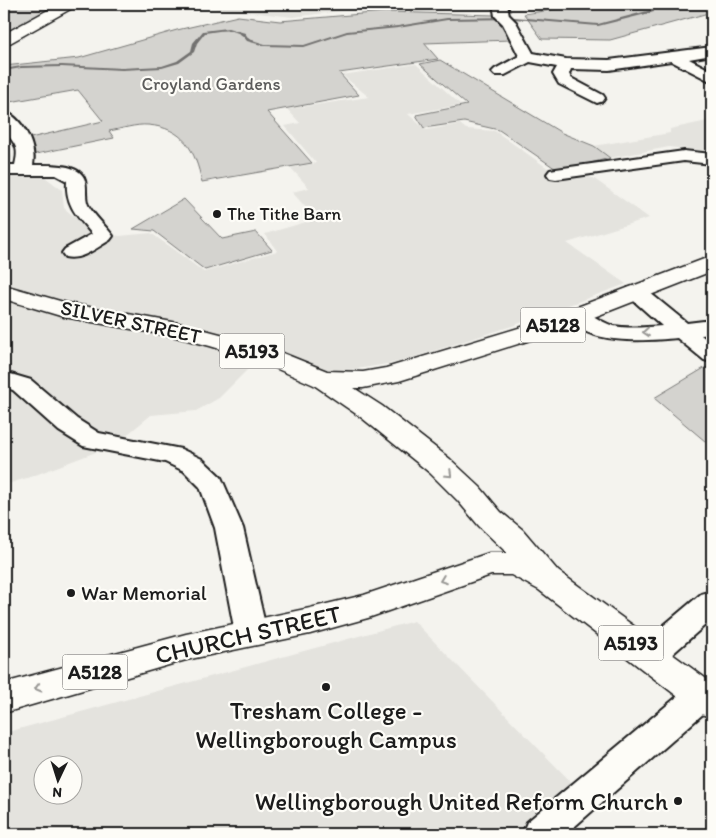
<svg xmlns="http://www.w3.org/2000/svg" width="716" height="838" viewBox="0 0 716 838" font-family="Itim,sans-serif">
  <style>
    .built { fill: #e4e3de; fill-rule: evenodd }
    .green { fill: #d4d3cf; stroke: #787876 }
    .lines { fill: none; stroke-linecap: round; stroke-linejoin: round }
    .stream { fill: #72716f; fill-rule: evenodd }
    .minor-casing { stroke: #1c1c1c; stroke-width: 4 }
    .tertiary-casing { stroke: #1c1c1c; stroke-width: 3 }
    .primary-casing { stroke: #1c1c1c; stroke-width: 3 }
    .minor { fill: #fdfcf7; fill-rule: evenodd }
    .tertiary { fill: #fdfcf7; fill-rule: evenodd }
    .primary { fill: #fdfcf7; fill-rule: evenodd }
    .oneway { stroke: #989794 }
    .poi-dot { fill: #1c1c1c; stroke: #fdfcf7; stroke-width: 2 }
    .labels { text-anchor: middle; stroke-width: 4.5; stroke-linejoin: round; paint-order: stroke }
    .far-park-label { font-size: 18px; fill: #5c5c5b; stroke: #fdfcf7 }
    .far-poi-label { font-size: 18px; fill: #1c1c1c; stroke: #fdfcf7; text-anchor: start }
    .shield { fill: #fdfcf7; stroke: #605f5e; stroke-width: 1 }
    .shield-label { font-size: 20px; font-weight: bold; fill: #1c1c1c }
    .street-label { font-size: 21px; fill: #1c1c1c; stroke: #fdfcf7 }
    .poi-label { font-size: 21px; fill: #1c1c1c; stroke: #fdfcf7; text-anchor: start }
    .near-street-label { font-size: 25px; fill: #1c1c1c; stroke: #fdfcf7 }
    .near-poi-label { font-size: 25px; fill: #1c1c1c; stroke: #fdfcf7 }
  </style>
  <rect width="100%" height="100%" fill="#f4f3ee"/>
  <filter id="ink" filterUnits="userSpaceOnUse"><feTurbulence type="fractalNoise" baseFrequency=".02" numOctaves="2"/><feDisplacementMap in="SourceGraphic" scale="10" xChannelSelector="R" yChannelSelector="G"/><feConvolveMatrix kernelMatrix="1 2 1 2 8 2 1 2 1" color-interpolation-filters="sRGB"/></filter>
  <g filter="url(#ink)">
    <g class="built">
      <path d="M 179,4 L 375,4 L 373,7 L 293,17 Z"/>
      <path d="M 416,64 L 461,105 L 408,114 L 426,130 L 460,124 L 466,129 L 495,131 L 556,174 L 593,178 L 649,218 L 567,243 L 626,284 L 512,326 L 399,362 L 339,372 L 315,371 L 265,352 L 219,398 L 196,411 L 151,415 L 123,438 L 96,452 L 30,477 L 4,485 L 4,137 L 8,141 L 12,157 L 7,175 L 45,177 L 62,190 L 64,208 L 92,232 L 120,236 L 151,233 L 204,272 L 277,251 L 265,234 L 316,219 L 292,192 L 309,188 L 291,168 L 316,163 L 285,126 L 300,123 L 287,109 L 369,97 L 342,75 Z"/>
      <path d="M 712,120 L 712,152 L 669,147 L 610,158 L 594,146 L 670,133 L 670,129 Z"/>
      <path d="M 414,621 L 577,788 L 518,834 L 4,834 L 4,733 ZM 42,766 L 72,766 L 72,796 L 42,796 Z"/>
    </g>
    <g class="green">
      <path d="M 4,4 L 59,4 L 4,35 Z"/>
      <path d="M 573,4 L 712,4 L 712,12 L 610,40 L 542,39 L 524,14 L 563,8 Z"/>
      <path d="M 385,12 L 494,15 L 511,40 L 424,43 L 438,59 L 339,73 L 359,95 L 267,112 L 312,163 L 202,182 C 195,150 184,128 148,125 C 136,124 121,129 109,131 L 114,138 L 31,155 L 26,139 L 103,121 L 78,90 L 4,103 L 4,66 L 79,58 L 177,30 L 238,16 L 280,21 Z"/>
      <path d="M 440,60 L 562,133 L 594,146 L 610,158 L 559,171 L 499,130 L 464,122 L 424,128 L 416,115 L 467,105 L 420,64 Z"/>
      <path d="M 184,199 L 222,239 L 256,232 L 272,250 L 205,270 L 154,231 L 133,229 Z"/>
      <path d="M 706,367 L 712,372 L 712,447 L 654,398 Z"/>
    </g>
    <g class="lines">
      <path class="stream" d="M 701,4 L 706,4 L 692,7 L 653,7 L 654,12 L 598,26 L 514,19 L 447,20 L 398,28 L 347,33 L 304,47 L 265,46 L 247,41 C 237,26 220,31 205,33 L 197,43 L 194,52 L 179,63 L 162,68 L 122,70 L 62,67 L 21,68 L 4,71 L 4,69 L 21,66 L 62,65 L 122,68 L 162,66 L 177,61 L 191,51 L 193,43 L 203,31 L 228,28 L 245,33 L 249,39 L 265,44 L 304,45 L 347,31 L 398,26 L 447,18 L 514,17 L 598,24 L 651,10 L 649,6 L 651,5 L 692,5 Z"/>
      <g class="minor-casing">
        <g id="minor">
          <path d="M 493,4 L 507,4 L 509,15 L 516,22 L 533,53 L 566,59 L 609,60 L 712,47 L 712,55 L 689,59 L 712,71 L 712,82 L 671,61 L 609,70 L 571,69 L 569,74 L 571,78 L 603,95 L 605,98 L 603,101 L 597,103 L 559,84 L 553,74 L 557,67 L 530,62 L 505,75 L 495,75 L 492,72 L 495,69 L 519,56 L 503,24 L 495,16 Z"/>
          <path d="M 4,112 C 22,116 37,147 33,165 C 46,165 78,163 84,178 C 88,186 84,196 88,205 C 94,216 106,226 113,236 L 110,240 C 96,248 81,261 65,257 L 62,253 L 65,249 L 92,234 C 78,217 65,205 67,181 L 56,175 L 4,175 L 4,165 L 15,165 C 21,143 11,143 4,128 C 3,124 4,116 4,112 Z"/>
          <path d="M 684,151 L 712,154 L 712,164 L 684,161 L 556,179 L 550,178 L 547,174 L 550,170 L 556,169 Z"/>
          <path d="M 636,287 L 644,288 L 687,323 L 712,320 L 712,334 L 701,335 L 712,344 L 712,362 L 704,360 L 677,338 C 646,341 586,346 566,316 L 569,311 C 586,307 598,322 614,326 C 629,329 647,327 662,326 L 625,293 L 628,288 Z"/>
          <path d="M 4,372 L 31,380 L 77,419 L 99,433 L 181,449 L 202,459 L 221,477 L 243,528 L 267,633 L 262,641 L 251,645 L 240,641 L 235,633 L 215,528 L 200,487 L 184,471 L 165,462 L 83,446 L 59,431 L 13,390 L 4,387 Z"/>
          <path d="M 712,591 L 712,619 L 660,665 L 649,668 L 638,665 L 633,656 L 638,647 L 701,594 Z"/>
          <path d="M 702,682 L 712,685 L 712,706 L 566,834 L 522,834 L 527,822 L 690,686 Z"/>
        </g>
      </g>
      <g class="tertiary-casing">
        <path id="tertiary" d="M 59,4 L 76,4 L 74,7 L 10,43 L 4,45 L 4,34 Z"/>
      </g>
      <g class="primary-casing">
        <path id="primary" d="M 712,256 L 712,271 L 553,333 L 399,381 L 363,388 L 354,388 L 382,406 L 450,459 L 480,487 L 501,512 L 523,530 L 558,571 L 712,683 L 712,718 L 699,713 L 539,590 L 511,575 L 491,575 L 368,618 L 310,634 L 186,660 L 4,713 L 4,683 L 186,634 L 310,608 L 364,595 L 489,553 L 507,553 L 479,526 L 458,501 L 430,473 L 362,418 L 314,385 L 257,360 L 210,346 L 176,337 L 64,317 L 4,299 L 4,285 L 67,303 L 178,323 L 228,336 L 275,350 L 327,371 L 363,372 L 386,368 L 535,323 Z"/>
      </g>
      <use href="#minor" class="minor"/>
      <use href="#tertiary" class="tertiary"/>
      <use href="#primary" class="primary"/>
    </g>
    <defs><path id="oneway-chevron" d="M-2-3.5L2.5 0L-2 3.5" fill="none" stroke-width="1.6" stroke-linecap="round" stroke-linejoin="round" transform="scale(1.25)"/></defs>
    <g class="oneway">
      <use href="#oneway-chevron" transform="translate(646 332) rotate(175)"/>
      <use href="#oneway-chevron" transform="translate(449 474) rotate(44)"/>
      <use href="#oneway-chevron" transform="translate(443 580) rotate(159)"/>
      <use href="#oneway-chevron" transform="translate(38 688) rotate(164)"/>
    </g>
  </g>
  <g class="poi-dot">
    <circle cx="217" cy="214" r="5"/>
    <circle cx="71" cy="593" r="5"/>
    <circle cx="326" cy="687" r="5"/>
    <circle cx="678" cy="801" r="5"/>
  </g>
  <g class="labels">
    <g class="far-park-label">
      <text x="211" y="90">Croyland Gardens</text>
    </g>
    <g class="far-poi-label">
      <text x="227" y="220">The Tithe Barn</text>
    </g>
    <g class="shield">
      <rect x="520.5" y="307.5" width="65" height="35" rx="4"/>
      <rect x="219.5" y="333.5" width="65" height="35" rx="4"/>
      <rect x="598.5" y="625.5" width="65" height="35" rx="4"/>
      <rect x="62.5" y="654.5" width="65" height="35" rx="4"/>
    </g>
    <g class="shield-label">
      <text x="553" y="332">A5128</text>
      <text x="252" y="358">A5193</text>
      <text x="631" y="650">A5193</text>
      <text x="95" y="679">A5128</text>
    </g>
    <g class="street-label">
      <text transform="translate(131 322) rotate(12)" y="7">SILVER STREET</text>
    </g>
    <g class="poi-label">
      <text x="81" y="600">War Memorial</text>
    </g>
    <g class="near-street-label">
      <text transform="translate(248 634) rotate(-13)" y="9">CHURCH STREET</text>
    </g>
    <g class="near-poi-label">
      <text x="326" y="719">Tresham College -<tspan x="326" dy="29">Wellingborough Campus</tspan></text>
      <text x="668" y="810" text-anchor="end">Wellingborough United Reform Church</text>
    </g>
  </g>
  <rect width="716" height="838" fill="none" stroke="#fdfcf7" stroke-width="20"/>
  <rect x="10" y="10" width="696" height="818" fill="none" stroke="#1c1c1c" stroke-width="2" filter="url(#ink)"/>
  <g transform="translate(58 780) rotate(184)"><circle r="24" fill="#fdfcf7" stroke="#a3a29f"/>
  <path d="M0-4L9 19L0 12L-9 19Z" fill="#1c1c1c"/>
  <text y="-8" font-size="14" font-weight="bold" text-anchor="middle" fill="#1c1c1c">N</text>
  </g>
</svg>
